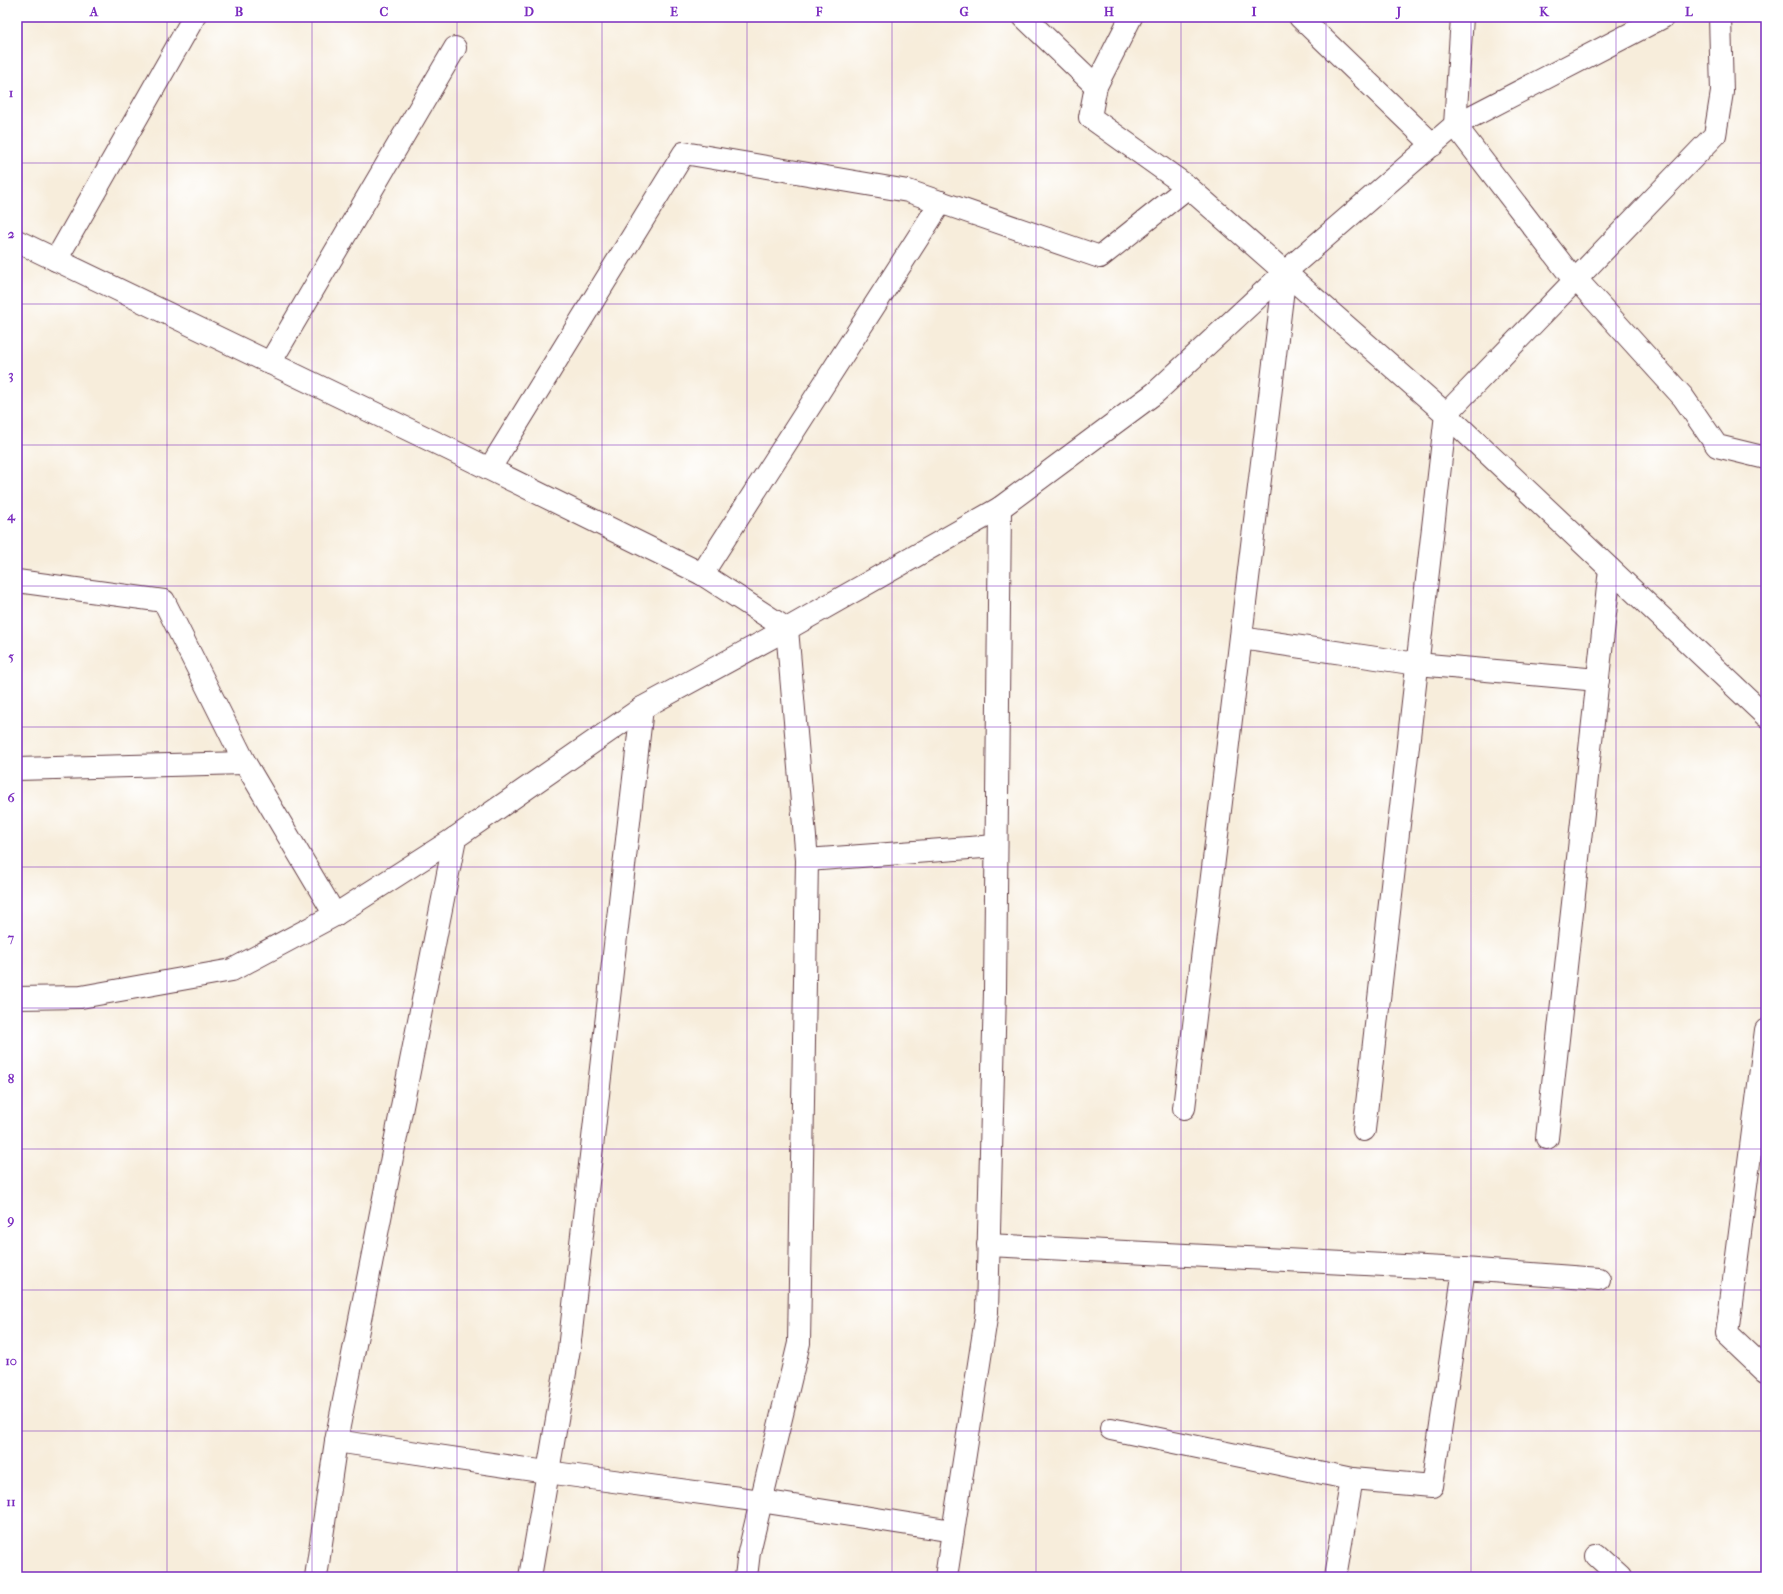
<svg xmlns="http://www.w3.org/2000/svg" width="1783" height="1594" viewBox="0 0 1783 1594" font-family="'IM FELL French Canon',serif">
  <style>
    .lines { fill: none; stroke-linecap: round; stroke-linejoin: round }
    .minor-casing { stroke: #643e45; stroke-width: 24 }
    .minor { stroke: #fff; stroke-width: 22 }
    .grid { fill: none; stroke: #7b2cbf; stroke-width: 1; stroke-opacity: 0.55 }
    .neatline { fill: none; stroke: #7b2cbf; stroke-width: 1.5 }
    .grid-label { font-size: 13px; text-anchor: middle; font-weight: bold; fill: #7b2cbf }
  </style>
  <rect width="100%" height="100%" fill="#fff"/>
  <filter id="ink" filterUnits="userSpaceOnUse"><feTurbulence type="fractalNoise" baseFrequency=".025" numOctaves="2"/><feDisplacementMap in="SourceGraphic" scale="8" xChannelSelector="R" yChannelSelector="G"/><feConvolveMatrix kernelMatrix="1 2 1 2 8 2 1 2 1" color-interpolation-filters="sRGB"/></filter>
  <filter id="wash" filterUnits="userSpaceOnUse"><feTurbulence type="fractalNoise" baseFrequency=".012" numOctaves="4" result="noise"/><feDisplacementMap in="SourceGraphic" scale="16" xChannelSelector="R" yChannelSelector="G"/><feGaussianBlur stdDeviation="0.9" result="paint"/><feColorMatrix in="noise" values="0 0 0 0 0 0 0 0 0 0 0 0 0 0 0 0 0 1.4 0 .05"/><feComposite in="paint" operator="in"/></filter>
  <g filter="url(#wash)">
    <rect width="100%" height="100%" fill="#f7eddb"/>
  </g>
  <g filter="url(#ink)">
    <g class="lines">
      <g class="minor-casing">
        <g id="minor">
          <path d="M 1024,17 L 1096,86"/>
          <path d="M 1131,17 L 1096,86 L 1090,117 L 1188,187 L 1446,414 L 1766,716"/>
          <path d="M 1300,17 L 1433,145"/>
          <path d="M 1462,17 L 1455,125 L 1571,276 L 1576,279 L 1683,397 L 1717,446 L 1766,458"/>
          <path d="M 17,241 L 451,450 L 702,574 L 787,629"/>
          <path d="M 56,260 L 194,17"/>
          <path d="M 270,363 L 455,48"/>
          <path d="M 490,468 L 684,153 L 908,191 L 1100,257 L 1188,187"/>
          <path d="M 702,574 L 941,202"/>
          <path d="M 17,581 L 164,601 L 245,763 L 335,915 L 232,970 L 81,997 L 17,998"/>
          <path d="M 1241,638 L 1417,664 L 1598,680"/>
          <path d="M 17,769 L 245,763"/>
          <path d="M 807,860 L 996,846"/>
          <path d="M 335,915 L 455,838 L 642,708 L 787,629 L 1000,508 L 1155,393 L 1285,272 L 1455,125 L 1663,17"/>
          <path d="M 1766,1030 L 1727,1334 L 1766,1371"/>
          <path d="M 1184,1108 L 1285,272"/>
          <path d="M 1364,1130 L 1446,414 L 1715,135 L 1722,92 L 1720,17"/>
          <path d="M 1547,1138 L 1610,569"/>
          <path d="M 988,1245 L 1464,1269 L 1599,1279"/>
          <path d="M 1111,1429 L 1352,1479 L 1432,1486 L 1464,1269"/>
          <path d="M 336,1441 L 547,1472 L 761,1501 L 953,1531"/>
          <path d="M 1597,1556 L 1620,1577"/>
          <path d="M 316,1577 L 336,1441 L 455,838"/>
          <path d="M 530,1577 L 569,1349 L 642,708"/>
          <path d="M 746,1577 L 749,1552 L 799,1343 L 807,860 L 787,629"/>
          <path d="M 946,1577 L 987,1312 L 995,991 L 1000,508"/>
          <path d="M 1335,1577 L 1352,1479"/>
        </g>
      </g>
      <use href="#minor" class="minor"/>
    </g>
  </g>
  <path class="grid" d="M 167,17 L 167,1577M 312,17 L 312,1577M 457,17 L 457,1577M 602,17 L 602,1577M 747,17 L 747,1577M 892,17 L 892,1577M 1036,17 L 1036,1577M 1181,17 L 1181,1577M 1326,17 L 1326,1577M 1471,17 L 1471,1577M 1616,17 L 1616,1577M 17,163 L 1766,163M 17,304 L 1766,304M 17,445 L 1766,445M 17,586 L 1766,586M 17,727 L 1766,727M 17,867 L 1766,867M 17,1008 L 1766,1008M 17,1149 L 1766,1149M 17,1290 L 1766,1290M 17,1431 L 1766,1431"/>
  <rect width="1783" height="1594" fill="none" stroke="#fff" stroke-width="44"/>
  <rect x="22" y="22" width="1739" height="1550" class="neatline"/>
  <g class="grid-label">
    <text x="94" y="16">A</text>
    <text x="239" y="16">B</text>
    <text x="384" y="16">C</text>
    <text x="529" y="16">D</text>
    <text x="674" y="16">E</text>
    <text x="819" y="16">F</text>
    <text x="964" y="16">G</text>
    <text x="1109" y="16">H</text>
    <text x="1254" y="16">I</text>
    <text x="1399" y="16">J</text>
    <text x="1544" y="16">K</text>
    <text x="1689" y="16">L</text>
    <text x="11" y="97">1</text>
    <text x="11" y="238">2</text>
    <text x="11" y="379">3</text>
    <text x="11" y="520">4</text>
    <text x="11" y="661">5</text>
    <text x="11" y="802">6</text>
    <text x="11" y="942">7</text>
    <text x="11" y="1083">8</text>
    <text x="11" y="1224">9</text>
    <text x="11" y="1365">10</text>
    <text x="11" y="1506">11</text>
  </g>
</svg>
